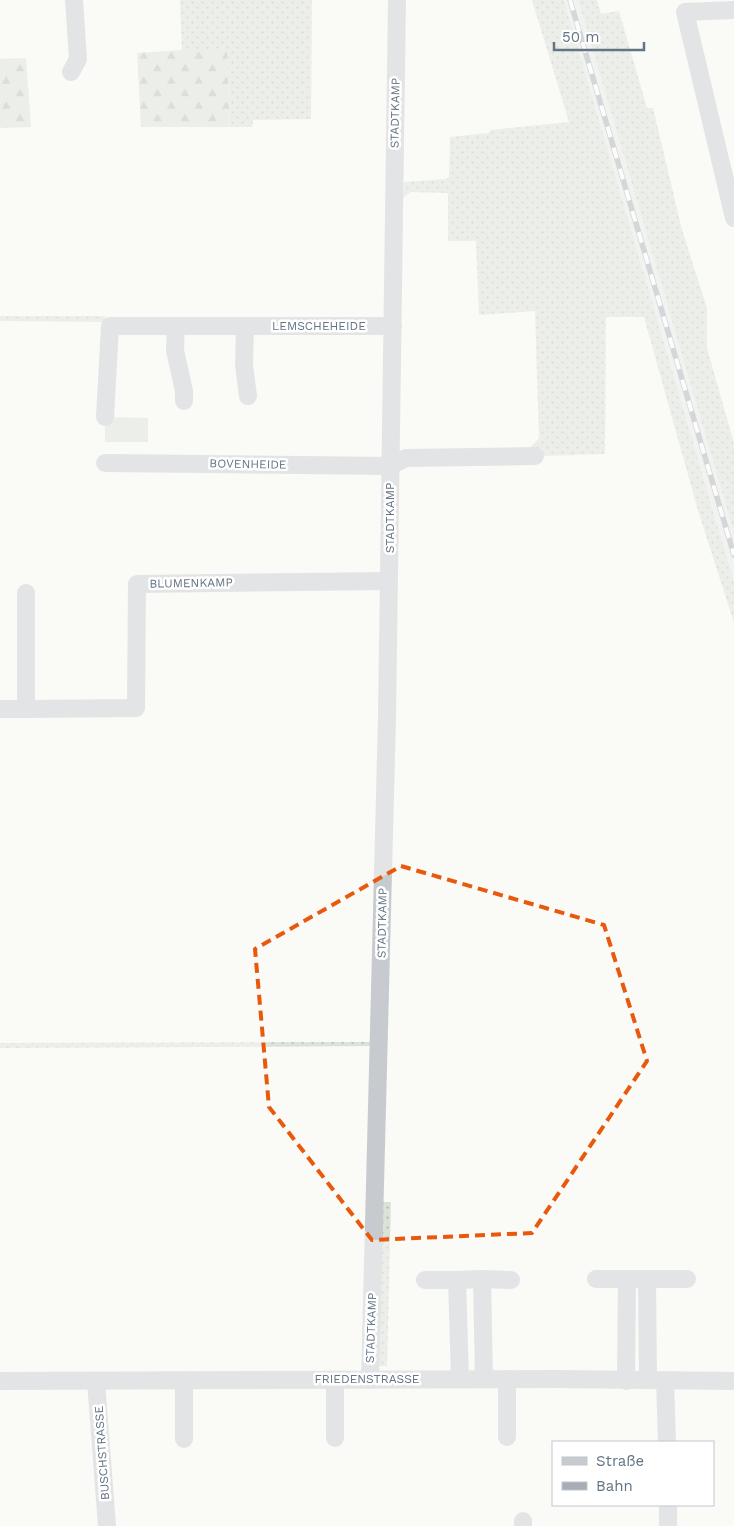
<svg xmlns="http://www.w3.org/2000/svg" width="734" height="1526" viewBox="0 0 734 1526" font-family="'Work Sans',sans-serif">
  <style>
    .built { fill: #e8e9e8 }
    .grass { fill: url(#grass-dots) }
    .forest { fill: url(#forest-firs) }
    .green { fill: #dbe2d8 }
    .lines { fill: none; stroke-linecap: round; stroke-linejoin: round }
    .minor { stroke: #c7cbcf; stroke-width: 18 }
    .rail-casing { stroke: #a7adb4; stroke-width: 5.5 }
    .rail { stroke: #fff; stroke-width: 4; stroke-dasharray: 11; stroke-linecap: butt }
    .marked { fill: none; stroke: #e8590c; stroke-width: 4; stroke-dasharray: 10 6; stroke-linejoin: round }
    .labels { text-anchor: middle; stroke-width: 5; stroke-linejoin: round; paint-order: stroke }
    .street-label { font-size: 12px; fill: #637484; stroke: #fff }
  </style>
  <defs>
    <pattern id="grass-dots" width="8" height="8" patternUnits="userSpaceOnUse" patternTransform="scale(1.25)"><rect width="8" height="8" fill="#dbe2d8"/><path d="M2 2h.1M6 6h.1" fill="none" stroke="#b5bcb5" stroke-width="1.8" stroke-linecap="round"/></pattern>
    <pattern id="forest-firs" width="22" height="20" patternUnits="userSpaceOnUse" patternTransform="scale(1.25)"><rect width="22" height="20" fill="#dbe2d8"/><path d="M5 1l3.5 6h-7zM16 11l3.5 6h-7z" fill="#b5bcb5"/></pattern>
  </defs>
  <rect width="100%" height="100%" fill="#fafaf7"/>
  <path class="built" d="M 564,0 L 578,0 L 734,533 L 734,582 Z"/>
  <g class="grass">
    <path d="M 180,0 L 312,0 L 311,119 L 253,120 L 252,127 L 230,127 L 227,50 L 182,50 Z"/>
    <path d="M 532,0 L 564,0 L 734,582 L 734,623 L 697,507 L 644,317 L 606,317 L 605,454 L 543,456 L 542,451 L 527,451 L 539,438 L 535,311 L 479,315 L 476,241 L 448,241 L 448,193 L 411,192 L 403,198 L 404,182 L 446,179 L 449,177 L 450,137 L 489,133 L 490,130 L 569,122 Z"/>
    <path d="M 578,0 L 597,0 L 601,14 L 619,11 L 647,108 L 653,108 L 682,230 L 707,308 L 707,348 L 734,443 L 734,533 Z"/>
    <path d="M 0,316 L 105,316 L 105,322 L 0,321 Z"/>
    <path d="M 373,1042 L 373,1046 L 0,1048 L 0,1043 Z"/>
    <path d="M 380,1202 L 391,1202 L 387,1366 L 377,1366 Z"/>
  </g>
  <g class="forest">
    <path d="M 182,50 L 227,50 L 230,127 L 141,127 L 137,53 Z"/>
    <path d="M 26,58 L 31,127 L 0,128 L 0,59 Z"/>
  </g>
  <path class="green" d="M 105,417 L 148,418 L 148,442 L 105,442 Z"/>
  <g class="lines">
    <g class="minor">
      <path d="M 734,10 L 685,12 L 734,218"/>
      <path d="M 71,72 L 78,59 L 74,0"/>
      <path d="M 176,326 L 175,350 L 184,391 L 184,401"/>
      <path d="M 245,326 L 244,365 L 248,396"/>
      <path d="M 105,417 L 110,326 L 393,326"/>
      <path d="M 105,463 L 390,466 L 406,458 L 535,456"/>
      <path d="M 26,593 L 26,709 L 136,708 L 137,584 L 389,581"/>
      <path d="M 0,709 L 26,709"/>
      <path d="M 482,1279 L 511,1280"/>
      <path d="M 596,1279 L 627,1279"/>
      <path d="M 647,1279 L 687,1279"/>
      <path d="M 425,1280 L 457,1280"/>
      <path d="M 460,1379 L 457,1280 L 482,1279 L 484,1379"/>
      <path d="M 507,1379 L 507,1437"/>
      <path d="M 335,1380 L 335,1438"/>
      <path d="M 370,1380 L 387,717 L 397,0"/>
      <path d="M 665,1380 L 667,1442"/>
      <path d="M 0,1381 L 555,1379 L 734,1381"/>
      <path d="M 96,1381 L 107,1526"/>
      <path d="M 626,1381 L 627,1279 L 647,1279 L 648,1380"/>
      <path d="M 184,1439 L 184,1380"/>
      <path d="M 668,1505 L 668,1526"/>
      <path d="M 523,1521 L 523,1526"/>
    </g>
    <g class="rail-casing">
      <path id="rail" d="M 570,0 L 734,555"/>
    </g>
    <use href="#rail" class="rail"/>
  </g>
  <path d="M0 0H734V1526H0ZM 401,866 L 604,925 L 647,1061 L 532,1233 L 372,1240 L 269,1107 L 255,949 Z" fill="#fafaf7" fill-opacity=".55" fill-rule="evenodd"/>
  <path class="marked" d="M 401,866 L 604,925 L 647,1061 L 532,1233 L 372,1240 L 269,1107 L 255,949 Z"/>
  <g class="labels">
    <g class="street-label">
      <text transform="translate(395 113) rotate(-89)" y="4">STADTKAMP</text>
      <text x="319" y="330">LEMSCHEHEIDE</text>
      <text transform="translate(248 464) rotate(1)" y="4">BOVENHEIDE</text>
      <text transform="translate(390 518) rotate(-90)" y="4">STADTKAMP</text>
      <text transform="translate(191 583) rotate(-1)" y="4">BLUMENKAMP</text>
      <text transform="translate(382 923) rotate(-89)" y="4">STADTKAMP</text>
      <text transform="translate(371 1328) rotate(-88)" y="4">STADTKAMP</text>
      <text x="367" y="1383">FRIEDENSTRASSE</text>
      <text transform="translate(102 1453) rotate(-94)" y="4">BUSCHSTRASSE</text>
    </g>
  </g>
  <rect x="552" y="1441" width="162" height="65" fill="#ffffff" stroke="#c1c7ce"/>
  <rect x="562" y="1457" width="25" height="8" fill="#c7cbcf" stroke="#c1c7ce"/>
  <text x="596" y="1466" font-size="15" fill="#637484">Straße</text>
  <rect x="562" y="1482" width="25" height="8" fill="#a7adb4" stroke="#c1c7ce"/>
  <text x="596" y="1491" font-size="15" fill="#637484">Bahn</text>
  <path d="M554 42v8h90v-8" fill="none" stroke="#637484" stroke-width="2.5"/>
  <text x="562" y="42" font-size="15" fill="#637484" stroke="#ffffff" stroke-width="4" paint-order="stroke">50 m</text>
</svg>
